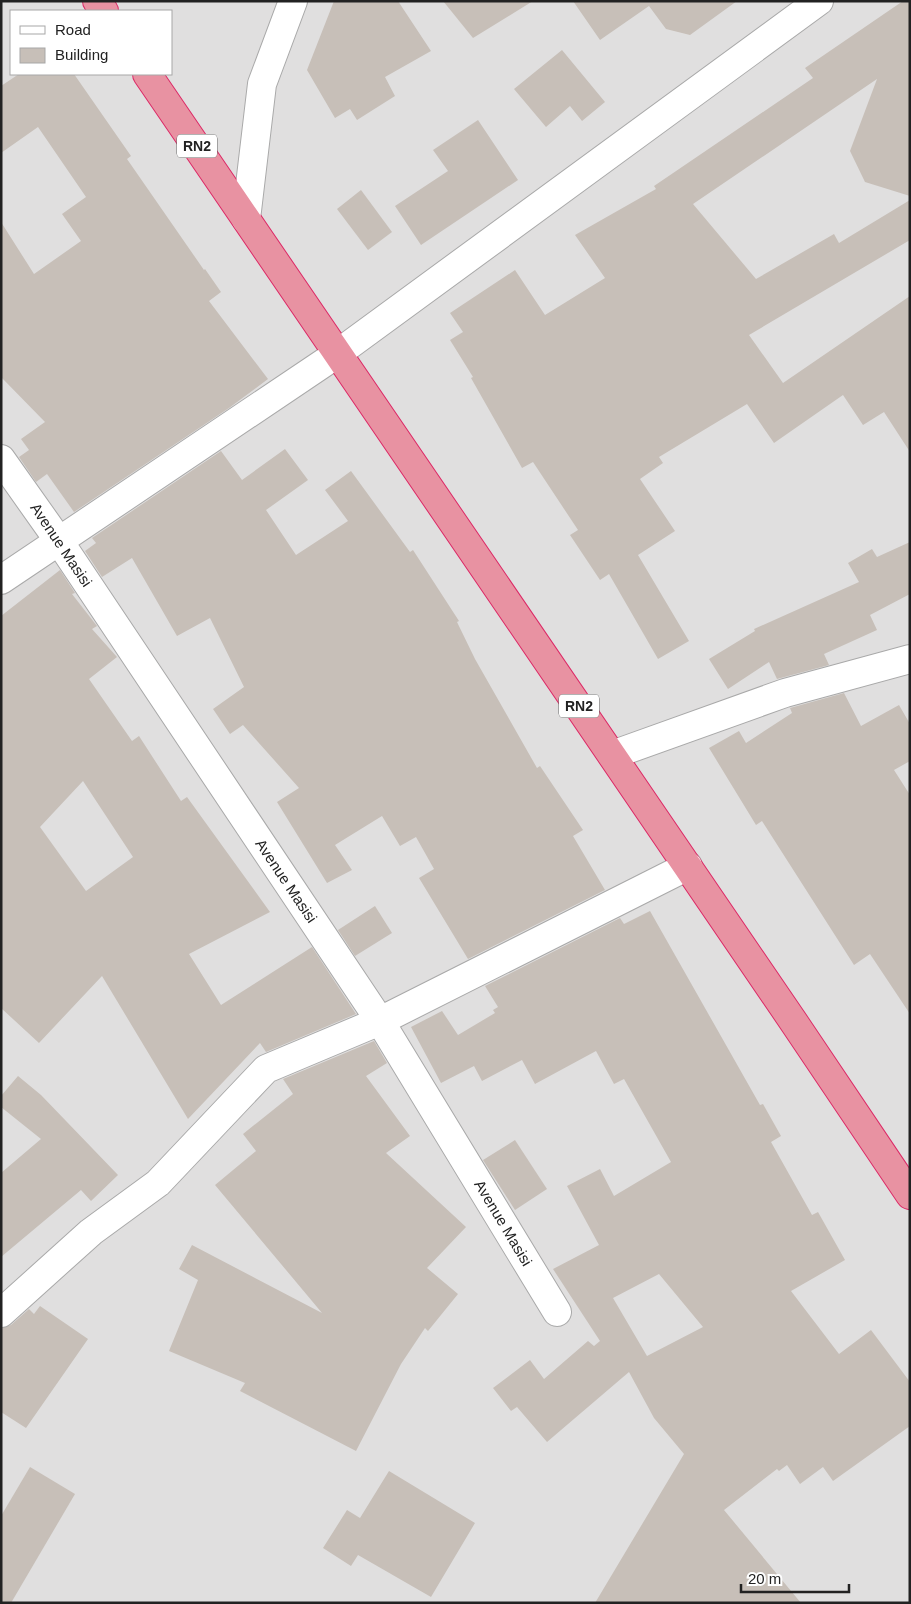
<svg xmlns="http://www.w3.org/2000/svg" width="911" height="1604" viewBox="0 0 911 1604" font-family="Helvetica,sans-serif">
  <style>
    .residential { fill: #e0dfdf; fill-rule: evenodd }
    .building { fill: #c7bfb8; fill-rule: evenodd }
    .lines { fill: none; stroke-linecap: round; stroke-linejoin: round }
    .minor-casing { stroke: #a9a9a9; stroke-width: 30 }
    .highway-casing { stroke: #dc2a67; stroke-width: 30 }
    .minor { stroke: #fff; stroke-width: 28 }
    .highway { stroke: #e892a2; stroke-width: 28 }
    .labels { text-anchor: middle; stroke-width: 4.5; stroke-linejoin: round; paint-order: stroke }
    .shield { fill: #fff; stroke: #646464; stroke-width: 1 }
    .shield-label { font-size: 14px; font-weight: bold; fill: #222 }
    .street-label { font-size: 15px; fill: #222; stroke: #fff }
  </style>
  <rect width="100%" height="100%" fill="#f2efe9"/>
  <path class="residential" d="M 1,1 L 910,1 L 910,1603 L 1,1603 ZM 11,11 L 171,11 L 171,74 L 11,74 Z"/>
  <g class="building">
    <path d="M 334,1 L 398,1 L 431,51 L 385,77 L 395,96 L 357,120 L 350,109 L 335,118 L 307,70 Z"/>
    <path d="M 443,1 L 533,1 L 473,38 Z"/>
    <path d="M 573,1 L 737,1 L 690,35 L 666,29 L 649,6 L 600,40 Z"/>
    <path d="M 903,1 L 910,1 L 910,196 L 865,182 L 850,151 L 877,79 L 693,204 L 756,279 L 834,234 L 839,243 L 910,200 L 910,240 L 749,335 L 783,383 L 910,296 L 910,452 L 884,412 L 863,425 L 843,395 L 774,443 L 747,404 L 659,457 L 663,463 L 640,479 L 675,531 L 638,555 L 689,641 L 658,659 L 609,574 L 600,580 L 570,535 L 578,530 L 533,462 L 522,468 L 471,378 L 473,377 L 450,340 L 463,332 L 450,313 L 515,270 L 545,315 L 605,278 L 575,235 L 656,189 L 654,186 L 813,78 L 805,68 Z"/>
    <path d="M 562,50 L 605,102 L 582,121 L 570,106 L 546,127 L 514,89 Z"/>
    <path d="M 19,74 L 74,74 L 131,156 L 127,159 L 204,270 L 205,269 L 221,292 L 209,301 L 268,379 L 229,408 L 74,512 L 47,474 L 36,482 L 19,457 L 29,450 L 21,439 L 45,422 L 1,377 L 1,222 L 34,274 L 81,241 L 62,214 L 86,197 L 38,127 L 1,153 L 1,86 Z"/>
    <path d="M 478,120 L 518,180 L 421,245 L 395,206 L 448,171 L 433,150 Z"/>
    <path d="M 361,190 L 392,232 L 368,250 L 337,209 Z"/>
    <path d="M 285,449 L 308,480 L 266,510 L 296,555 L 348,521 L 325,490 L 351,471 L 410,552 L 413,550 L 459,621 L 457,622 L 475,659 L 537,768 L 540,766 L 583,830 L 573,836 L 605,890 L 468,959 L 419,878 L 434,869 L 416,837 L 400,846 L 382,816 L 335,845 L 352,870 L 327,883 L 277,802 L 299,788 L 243,725 L 230,734 L 213,709 L 244,687 L 210,618 L 177,636 L 132,558 L 102,577 L 85,551 L 96,543 L 92,538 L 221,451 L 242,480 Z"/>
    <path d="M 910,542 L 910,594 L 870,615 L 877,630 L 824,654 L 829,665 L 777,679 L 769,662 L 728,689 L 709,659 L 755,631 L 754,629 L 859,582 L 848,563 L 872,549 L 877,557 Z"/>
    <path d="M 60,570 L 75,593 L 72,594 L 97,626 L 92,629 L 117,657 L 89,679 L 132,741 L 139,736 L 181,801 L 187,797 L 270,912 L 189,954 L 221,1005 L 312,947 L 356,1014 L 266,1052 L 260,1043 L 188,1119 L 102,976 L 39,1043 L 1,1008 L 1,616 ZM 83,781 L 133,857 L 86,891 L 40,827 Z"/>
    <path d="M 844,693 L 861,726 L 899,705 L 910,724 L 910,761 L 894,770 L 910,795 L 910,1014 L 870,954 L 854,965 L 762,821 L 756,825 L 709,748 L 739,731 L 746,743 L 792,713 L 790,708 Z"/>
    <path d="M 375,906 L 392,933 L 355,956 L 338,930 Z"/>
    <path d="M 650,911 L 760,1105 L 763,1104 L 781,1136 L 771,1142 L 812,1215 L 818,1212 L 845,1260 L 791,1291 L 839,1354 L 871,1330 L 910,1382 L 910,1426 L 833,1481 L 823,1467 L 800,1484 L 787,1465 L 779,1471 L 777,1469 L 724,1510 L 801,1603 L 595,1603 L 684,1454 L 654,1418 L 629,1372 L 547,1442 L 517,1407 L 511,1411 L 493,1388 L 530,1360 L 544,1379 L 588,1341 L 594,1346 L 600,1341 L 553,1269 L 599,1245 L 567,1186 L 600,1169 L 614,1196 L 671,1162 L 624,1079 L 614,1084 L 596,1051 L 535,1084 L 522,1060 L 482,1081 L 474,1066 L 441,1083 L 411,1027 L 442,1011 L 458,1035 L 495,1013 L 493,1010 L 498,1007 L 485,986 L 620,918 L 624,924 ZM 659,1274 L 703,1327 L 647,1356 L 613,1298 Z"/>
    <path d="M 374,1041 L 387,1063 L 366,1076 L 410,1136 L 386,1153 L 466,1227 L 427,1268 L 458,1294 L 428,1331 L 425,1328 L 401,1364 L 356,1451 L 240,1391 L 245,1383 L 169,1351 L 198,1280 L 179,1269 L 192,1245 L 322,1313 L 215,1185 L 256,1151 L 243,1134 L 293,1094 L 283,1079 Z"/>
    <path d="M 18,1076 L 41,1095 L 118,1175 L 91,1201 L 81,1190 L 1,1257 L 1,1173 L 41,1139 L 1,1107 L 1,1096 Z"/>
    <path d="M 515,1140 L 547,1189 L 515,1210 L 483,1160 Z"/>
    <path d="M 40,1306 L 88,1339 L 26,1428 L 1,1412 L 1,1328 L 11,1325 L 29,1309 L 34,1314 Z"/>
    <path d="M 30,1467 L 75,1494 L 11,1603 L 1,1603 L 1,1516 Z"/>
    <path d="M 389,1471 L 475,1523 L 431,1597 L 358,1555 L 351,1566 L 323,1548 L 347,1510 L 360,1518 Z"/>
  </g>
  <g class="lines">
    <g class="minor-casing">
      <g id="minor">
        <path d="M 246,219 L 262,84 L 293,1"/>
        <path d="M 1,459 L 59,541 L 380,1021 L 557,1312"/>
        <path d="M 1,580 L 337,354 L 819,1"/>
        <path d="M 612,755 L 785,693 L 910,659"/>
        <path d="M 1,1313 L 91,1232 L 158,1183 L 266,1069 L 380,1021 L 688,866"/>
      </g>
    </g>
    <g class="highway-casing">
      <g id="highway">
        <path d="M 97,1 L 104,11"/>
        <path d="M 147,74 L 795,1024 L 910,1195"/>
      </g>
    </g>
    <use href="#minor" class="minor"/>
    <use href="#highway" class="highway"/>
  </g>
  <g class="labels">
    <g class="shield">
      <rect x="177" y="134.5" width="40" height="23" rx="4"/>
      <rect x="559" y="694.5" width="40" height="23" rx="4"/>
    </g>
    <g class="shield-label">
      <text x="197" y="151">RN2</text>
      <text x="579" y="711">RN2</text>
    </g>
    <g class="street-label">
      <text transform="translate(61 545) rotate(56)" y="5">Avenue Masisi</text>
      <text transform="translate(286 881) rotate(56)" y="5">Avenue Masisi</text>
      <text transform="translate(503 1223) rotate(59)" y="5">Avenue Masisi</text>
    </g>
  </g>
  <rect width="911" height="1604" fill="none" stroke="#222222" stroke-width="5"/>
  <rect x="10" y="10" width="162" height="65" fill="#ffffff" stroke="#a7a7a7"/>
  <rect x="20" y="26" width="25" height="8" fill="#ffffff" stroke="#a7a7a7"/>
  <text x="55" y="35" font-size="15" fill="#222222">Road</text>
  <rect x="20" y="48" width="25" height="15" fill="#c7bfb8" stroke="#a7a7a7"/>
  <text x="55" y="60" font-size="15" fill="#222222">Building</text>
  <path d="M741 1584v8h108v-8" fill="none" stroke="#222222" stroke-width="2.5"/>
  <text x="748" y="1584" font-size="15" fill="#222222" stroke="#ffffff" stroke-width="4" paint-order="stroke">20 m</text>
</svg>
